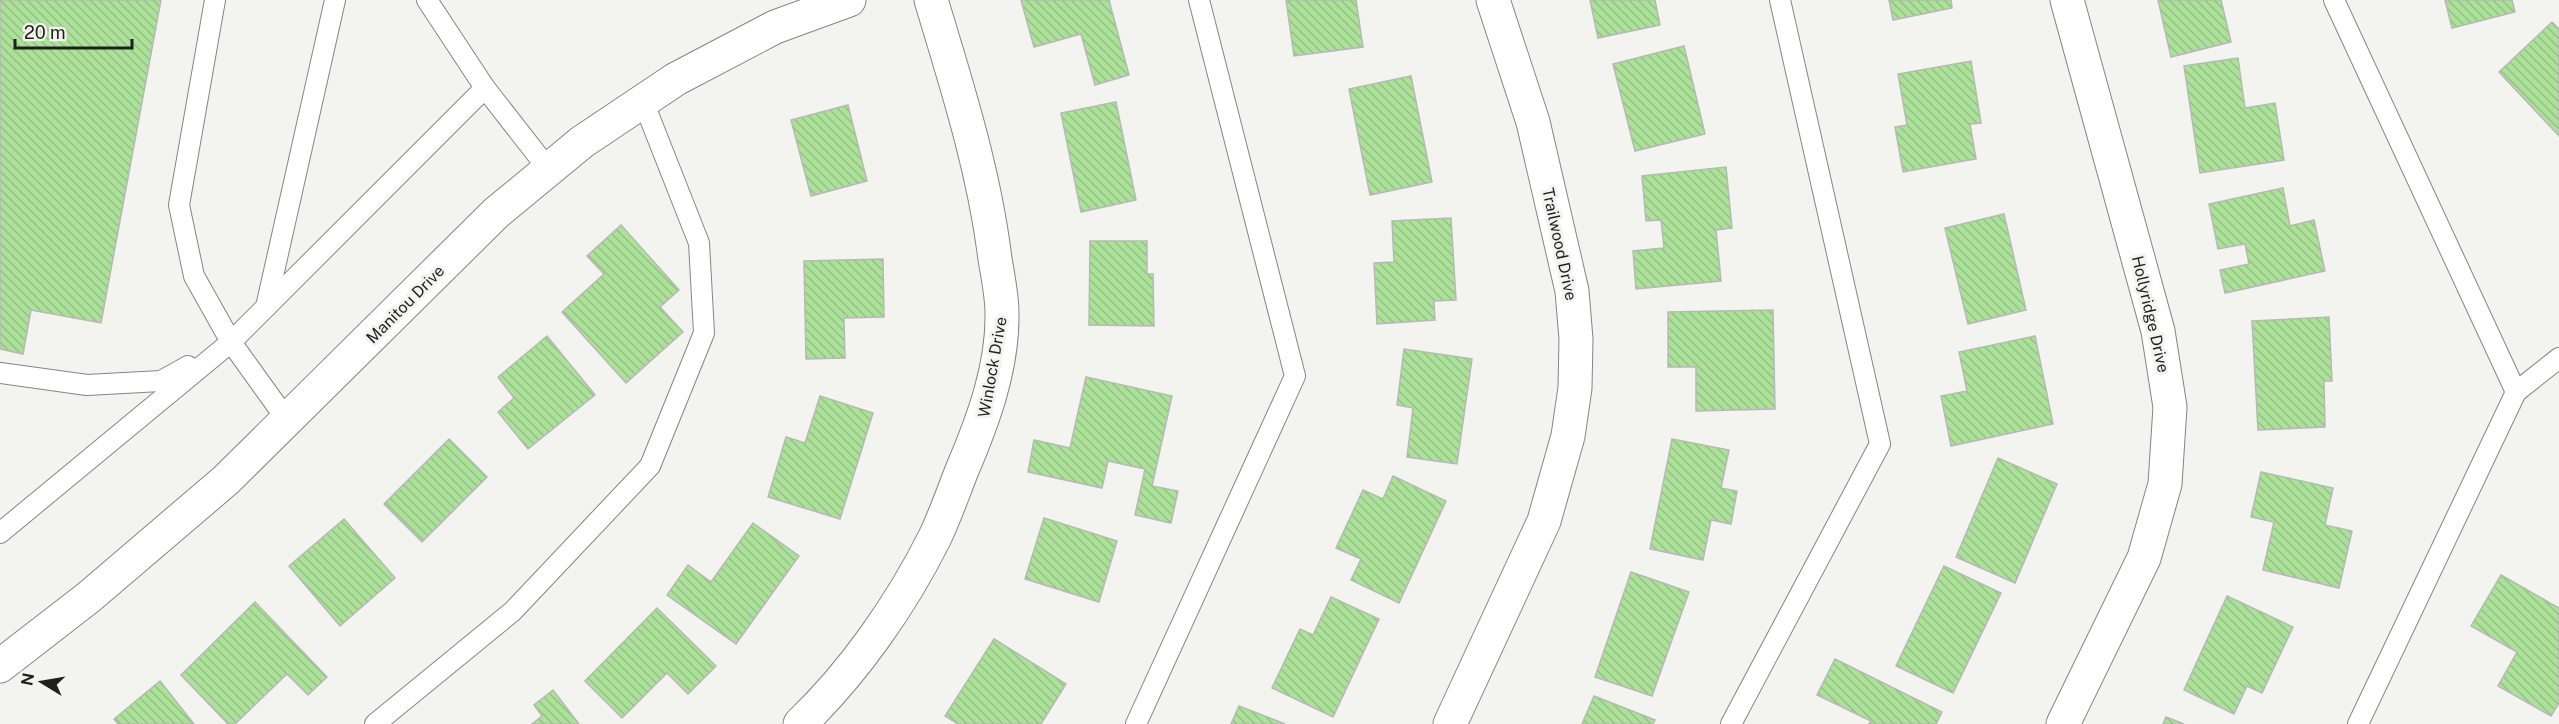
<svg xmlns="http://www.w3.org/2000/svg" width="2559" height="724" viewBox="0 0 2559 724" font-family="'Public Sans',sans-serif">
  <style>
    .building { fill: url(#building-back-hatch); stroke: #b6b9b5; stroke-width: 1.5 }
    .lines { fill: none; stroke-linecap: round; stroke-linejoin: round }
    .lane-casing { stroke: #858682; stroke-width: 22 }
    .street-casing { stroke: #858682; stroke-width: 35 }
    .lane { stroke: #fff; stroke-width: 20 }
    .street { stroke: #fff; stroke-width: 33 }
    .labels { text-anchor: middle; stroke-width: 6; stroke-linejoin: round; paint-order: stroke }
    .street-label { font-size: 16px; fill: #1f1f1d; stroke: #f3f4ef }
  </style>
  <defs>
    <pattern id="building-back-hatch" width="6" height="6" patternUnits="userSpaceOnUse" patternTransform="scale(1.5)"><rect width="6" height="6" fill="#ace199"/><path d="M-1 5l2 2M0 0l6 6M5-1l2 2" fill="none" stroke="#94c183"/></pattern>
  </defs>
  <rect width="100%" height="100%" fill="#f3f4ef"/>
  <g class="building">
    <path d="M 0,0 L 161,0 L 101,323 L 31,310 L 23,354 L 0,349 Z"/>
    <path d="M 1021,0 L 1109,0 L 1129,75 L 1095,85 L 1081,34 L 1034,47 Z"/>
    <path d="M 1286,0 L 1356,0 L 1363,47 L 1294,56 Z"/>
    <path d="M 1590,0 L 1655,0 L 1660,25 L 1598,38 Z"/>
    <path d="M 1889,0 L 1951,0 L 1952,8 L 1893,20 Z"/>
    <path d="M 2158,0 L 2221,0 L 2231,42 L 2171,57 Z"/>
    <path d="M 2445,0 L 2512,0 L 2515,12 L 2452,28 Z"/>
    <path d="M 2552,22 L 2559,29 L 2559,136 L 2499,72 Z"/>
    <path d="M 1684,46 L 1705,134 L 1635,151 L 1613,64 Z"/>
    <path d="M 2238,58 L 2245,108 L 2275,103 L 2284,160 L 2200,173 L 2184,66 Z"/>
    <path d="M 1971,61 L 1981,123 L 1970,124 L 1976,159 L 1903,172 L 1895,127 L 1907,125 L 1898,74 Z"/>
    <path d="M 1411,76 L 1432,182 L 1370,195 L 1349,89 Z"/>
    <path d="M 1116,102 L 1136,200 L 1081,212 L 1061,113 Z"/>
    <path d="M 848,105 L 867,181 L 811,196 L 791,120 Z"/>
    <path d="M 1726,167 L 1732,228 L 1716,230 L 1721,281 L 1636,289 L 1633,251 L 1664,248 L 1661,220 L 1646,221 L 1642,176 Z"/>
    <path d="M 2283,188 L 2290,226 L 2314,220 L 2325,271 L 2225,293 L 2220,270 L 2249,264 L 2245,244 L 2218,249 L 2209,204 Z"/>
    <path d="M 2004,214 L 2026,310 L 1968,324 L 1945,228 Z"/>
    <path d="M 1451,218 L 1456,300 L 1434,301 L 1435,320 L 1377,324 L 1374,263 L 1394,262 L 1392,221 Z"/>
    <path d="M 621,225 L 679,290 L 660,307 L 683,332 L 626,383 L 562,312 L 604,274 L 587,256 Z"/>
    <path d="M 1090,241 L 1147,241 L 1147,274 L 1153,274 L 1154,326 L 1089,325 Z"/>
    <path d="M 883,259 L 884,317 L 844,318 L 845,358 L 806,359 L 804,261 Z"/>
    <path d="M 1773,310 L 1775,409 L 1696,411 L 1696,367 L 1668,367 L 1668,312 Z"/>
    <path d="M 2329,317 L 2332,381 L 2324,381 L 2325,427 L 2258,430 L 2252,321 Z"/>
    <path d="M 547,336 L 595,395 L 528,449 L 498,412 L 514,398 L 498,377 Z"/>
    <path d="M 2035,336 L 2053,424 L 1951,446 L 1941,396 L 1967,391 L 1959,352 Z"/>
    <path d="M 1404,349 L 1472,359 L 1457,464 L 1407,457 L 1413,408 L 1397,405 Z"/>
    <path d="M 1086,377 L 1172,396 L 1152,486 L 1178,491 L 1171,523 L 1135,515 L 1145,469 L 1108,461 L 1102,488 L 1028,472 L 1034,440 L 1070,448 Z"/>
    <path d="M 820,396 L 873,413 L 840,519 L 768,497 L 786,437 L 805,443 Z"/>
    <path d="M 449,439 L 487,477 L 422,542 L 384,504 Z"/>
    <path d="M 1672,439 L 1729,450 L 1721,488 L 1737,491 L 1731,524 L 1711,520 L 1703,560 L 1650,549 Z"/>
    <path d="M 1998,458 L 2057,484 L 2015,583 L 1956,557 Z"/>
    <path d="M 2261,472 L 2333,488 L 2325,525 L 2352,531 L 2339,588 L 2263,570 L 2274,522 L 2251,517 Z"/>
    <path d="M 1393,476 L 1446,501 L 1399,603 L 1351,580 L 1361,559 L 1336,548 L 1363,490 L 1383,499 Z"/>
    <path d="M 1044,518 L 1117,541 L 1099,602 L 1025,579 Z"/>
    <path d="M 344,519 L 395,578 L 340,626 L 289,566 Z"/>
    <path d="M 753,523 L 799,556 L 736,644 L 667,595 L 688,565 L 711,582 Z"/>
    <path d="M 1944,566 L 2001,593 L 1953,693 L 1896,666 Z"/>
    <path d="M 1631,572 L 1689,592 L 1652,696 L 1595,677 Z"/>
    <path d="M 2501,575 L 2559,608 L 2559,703 L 2551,716 L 2498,686 L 2517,652 L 2471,626 Z"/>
    <path d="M 2227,596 L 2293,627 L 2262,693 L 2247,686 L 2234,714 L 2184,690 Z"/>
    <path d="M 1331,597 L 1379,619 L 1333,717 L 1272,688 L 1300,629 L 1313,635 Z"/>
    <path d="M 255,602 L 327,677 L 308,695 L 287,674 L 235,724 L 228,724 L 181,675 Z"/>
    <path d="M 657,608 L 716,666 L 688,694 L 667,673 L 622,718 L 585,681 Z"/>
    <path d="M 994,639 L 1066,684 L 1041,724 L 958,724 L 945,716 Z"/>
    <path d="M 1835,659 L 1942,712 L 1936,724 L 1869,724 L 1871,721 L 1817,695 Z"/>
    <path d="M 160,681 L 194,724 L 118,724 L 114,719 Z"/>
    <path d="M 553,690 L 579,724 L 532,724 L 542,716 L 534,705 Z"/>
    <path d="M 1594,696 L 1655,720 L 1653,724 L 1582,724 Z"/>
    <path d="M 1239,706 L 1285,724 L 1231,724 Z"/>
    <path d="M 2166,717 L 2184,724 L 2163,724 Z"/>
  </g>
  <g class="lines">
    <g class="lane-casing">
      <g id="lane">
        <path d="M 215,0 L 179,205 L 194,276 L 231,342 L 287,420"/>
        <path d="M 427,0 L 485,88 L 549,170"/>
        <path d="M 2334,0 L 2516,392"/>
        <path d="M 266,307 L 335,0"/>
        <path d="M 0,373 L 87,385 L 161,381 L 188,366"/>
        <path d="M 0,533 L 231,342 L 485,88"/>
        <path d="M 375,724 L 513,611 L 650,466 L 704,333 L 699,243 L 643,101"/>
        <path d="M 1136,724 L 1295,376 L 1199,0"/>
        <path d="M 1731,724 L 1880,444 L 1780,0"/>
        <path d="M 2358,724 L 2516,392 L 2559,358"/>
      </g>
    </g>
    <g class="street-casing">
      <g id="street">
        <path d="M 0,666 L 89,597 L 226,480 L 496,213 L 582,142 L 676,79 L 775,27 L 849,0"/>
        <path d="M 800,724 C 854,672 901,605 935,537 C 945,516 953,493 962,470 C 983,421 1003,367 1002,313 C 1002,296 998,277 995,259 C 984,170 957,86 931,0"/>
        <path d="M 1450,724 L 1544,521 L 1568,436 L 1575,388 L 1576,339 L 1572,291 L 1533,122 L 1493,0"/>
        <path d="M 2063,724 L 2144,558 L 2165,484 L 2170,407 L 2158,331 L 2067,0"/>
      </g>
    </g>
    <use href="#lane" class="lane"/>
    <use href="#street" class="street"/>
  </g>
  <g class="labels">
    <g class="street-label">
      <text transform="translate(1560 244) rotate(78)" y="6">Trailwood Drive</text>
      <text transform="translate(405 304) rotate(-45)" y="6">Manitou Drive</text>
      <text transform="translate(2151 314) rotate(77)" y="6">Hollyridge Drive</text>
      <text transform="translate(992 367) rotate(-80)" y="6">Winlock Drive</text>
    </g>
  </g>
  <g transform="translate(42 682) rotate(281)" stroke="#f3f4ef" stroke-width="4.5" paint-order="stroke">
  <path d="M0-4.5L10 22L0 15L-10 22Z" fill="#1f1f1d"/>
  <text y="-9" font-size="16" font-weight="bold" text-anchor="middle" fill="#1f1f1d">N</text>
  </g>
  <path d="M15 39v9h117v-9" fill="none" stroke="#1f1f1d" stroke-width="3"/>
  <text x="24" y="39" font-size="18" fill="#1f1f1d" stroke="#f3f4ef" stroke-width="4.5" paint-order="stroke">20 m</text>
</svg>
